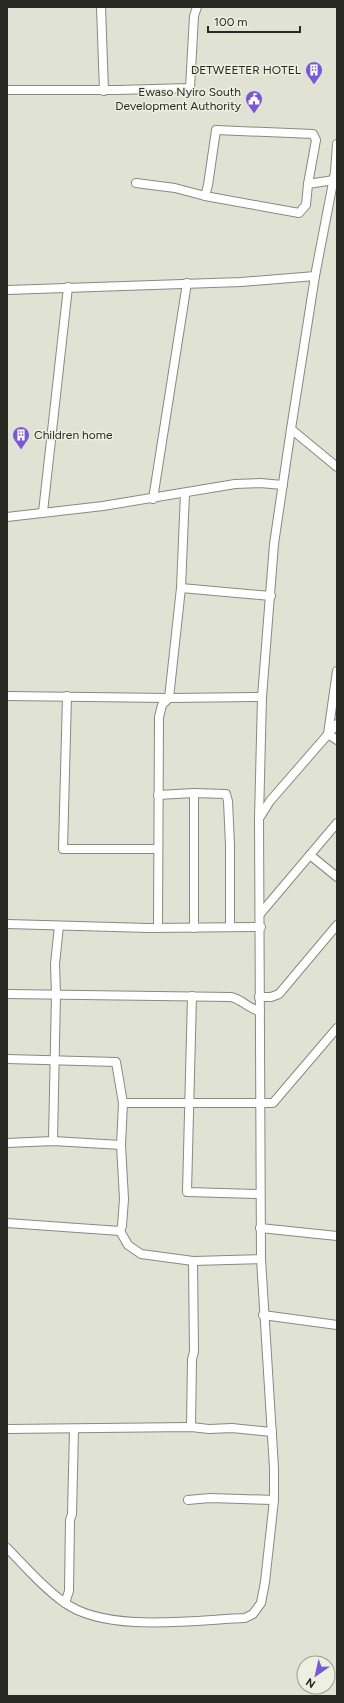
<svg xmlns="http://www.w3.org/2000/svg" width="344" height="1703" viewBox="0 0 344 1703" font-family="Figtree,sans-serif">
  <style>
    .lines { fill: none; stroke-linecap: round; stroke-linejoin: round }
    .minor-casing { stroke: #898a7d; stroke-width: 10 }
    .minor { stroke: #fff; stroke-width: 8 }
    .labels { text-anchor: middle; stroke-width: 3; stroke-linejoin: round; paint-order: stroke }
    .poi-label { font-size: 12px; fill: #292924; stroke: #edefe1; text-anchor: end }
  </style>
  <rect width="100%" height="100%" fill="#e0e2d4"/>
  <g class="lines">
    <g class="minor-casing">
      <g id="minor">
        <path d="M 101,7 L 104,91"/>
        <path d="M 7,90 L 117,90 L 190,88 L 194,16 L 197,7"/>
        <path d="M 337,144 L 335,172 L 315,276 L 291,429 L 337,467"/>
        <path d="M 136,183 L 175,188 L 205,196 L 208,185 L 216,130 L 313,134 L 316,140 L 308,184 L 334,180"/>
        <path d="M 205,196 L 299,213 L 306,205 L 308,184"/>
        <path d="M 7,290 L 241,282 L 315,276"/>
        <path d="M 153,499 L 187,283"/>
        <path d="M 43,512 L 68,287"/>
        <path d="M 7,517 L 103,506 L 235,484 L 260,483 L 283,485"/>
        <path d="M 181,588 L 271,596"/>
        <path d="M 337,671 L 328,734 L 337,740"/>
        <path d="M 7,696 L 169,698 L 262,697"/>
        <path d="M 67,696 L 63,849 L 158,849"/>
        <path d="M 194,793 L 194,928"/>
        <path d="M 158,795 L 194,793 L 226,794 L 228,801 L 230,845 L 230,927"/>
        <path d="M 260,817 L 270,801 L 337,724"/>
        <path d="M 310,855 L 337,877"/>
        <path d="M 260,914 L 337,823"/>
        <path d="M 7,924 L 149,928 L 261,927"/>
        <path d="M 158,928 L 159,717 L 162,705 L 169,698 L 181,588 L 185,493"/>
        <path d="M 7,994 L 231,997 C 242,999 248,1009 260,1011"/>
        <path d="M 192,996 L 187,1192 L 260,1194"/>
        <path d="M 259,997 L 271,997 L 279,994 L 337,925"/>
        <path d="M 7,1059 L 116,1062 L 123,1103 L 121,1145 L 124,1199 L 122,1226 L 120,1231"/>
        <path d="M 123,1103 L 273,1103 L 337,1028"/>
        <path d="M 53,1141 L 56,994 L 55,964 L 59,926"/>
        <path d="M 7,1143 L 53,1141 L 121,1145"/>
        <path d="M 7,1223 L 120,1231"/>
        <path d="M 260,1228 L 337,1236"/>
        <path d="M 120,1231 L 128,1245 L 141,1254 L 193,1261 L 261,1259"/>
        <path d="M 263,1315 L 337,1325"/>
        <path d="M 191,1427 L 192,1359 L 194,1352 L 193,1261"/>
        <path d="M 7,1429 L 191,1427 L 209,1429 L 232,1428 L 272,1432"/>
        <path d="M 188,1500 L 210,1498 L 274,1500"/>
        <path d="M 7,1548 C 25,1566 43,1588 65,1603 C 107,1633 195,1620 245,1618 L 253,1614 L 261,1603 L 265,1582 L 274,1500 L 274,1468 L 261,1259 L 259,818 L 262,697 L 274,544 L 291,429"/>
        <path d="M 65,1603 L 69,1591 L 70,1520 L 72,1514 L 74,1429"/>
      </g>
    </g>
    <use href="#minor" class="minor"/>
  </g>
  <defs>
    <g id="building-pin" transform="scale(0.9)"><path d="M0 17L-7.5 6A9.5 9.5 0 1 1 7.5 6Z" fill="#7959d3" stroke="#edefe1"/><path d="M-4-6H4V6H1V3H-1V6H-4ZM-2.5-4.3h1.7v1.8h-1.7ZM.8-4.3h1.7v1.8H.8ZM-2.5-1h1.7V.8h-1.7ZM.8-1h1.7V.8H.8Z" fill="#fff"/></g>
    <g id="civic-pin" transform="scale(0.9)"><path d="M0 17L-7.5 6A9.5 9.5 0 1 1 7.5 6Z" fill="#7959d3" stroke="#edefe1"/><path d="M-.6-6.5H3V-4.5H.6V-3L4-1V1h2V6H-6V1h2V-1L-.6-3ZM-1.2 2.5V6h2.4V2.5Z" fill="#fff"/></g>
  </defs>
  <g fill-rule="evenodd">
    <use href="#building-pin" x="314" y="70"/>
    <use href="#civic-pin" x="254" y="99"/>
    <use href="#building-pin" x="21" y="435"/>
  </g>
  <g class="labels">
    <g class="poi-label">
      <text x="301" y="74">DETWEETER HOTEL</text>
      <text x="241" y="96">Ewaso Nyiro South<tspan x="241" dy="14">Development Authority</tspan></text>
      <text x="34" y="439" text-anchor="start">Children home</text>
    </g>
  </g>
  <rect width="344" height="1703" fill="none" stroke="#292924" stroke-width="16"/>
  <g transform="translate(316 1675) rotate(214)"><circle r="19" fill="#edefe1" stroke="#9fa095"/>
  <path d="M0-3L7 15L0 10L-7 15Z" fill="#7959d3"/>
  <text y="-6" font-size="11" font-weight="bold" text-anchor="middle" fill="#292924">N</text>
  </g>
  <path d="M208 26v6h92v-6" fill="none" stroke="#292924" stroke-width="2"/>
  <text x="214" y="26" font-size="12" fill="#292924" stroke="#edefe1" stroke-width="3" paint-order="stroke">100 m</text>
</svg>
